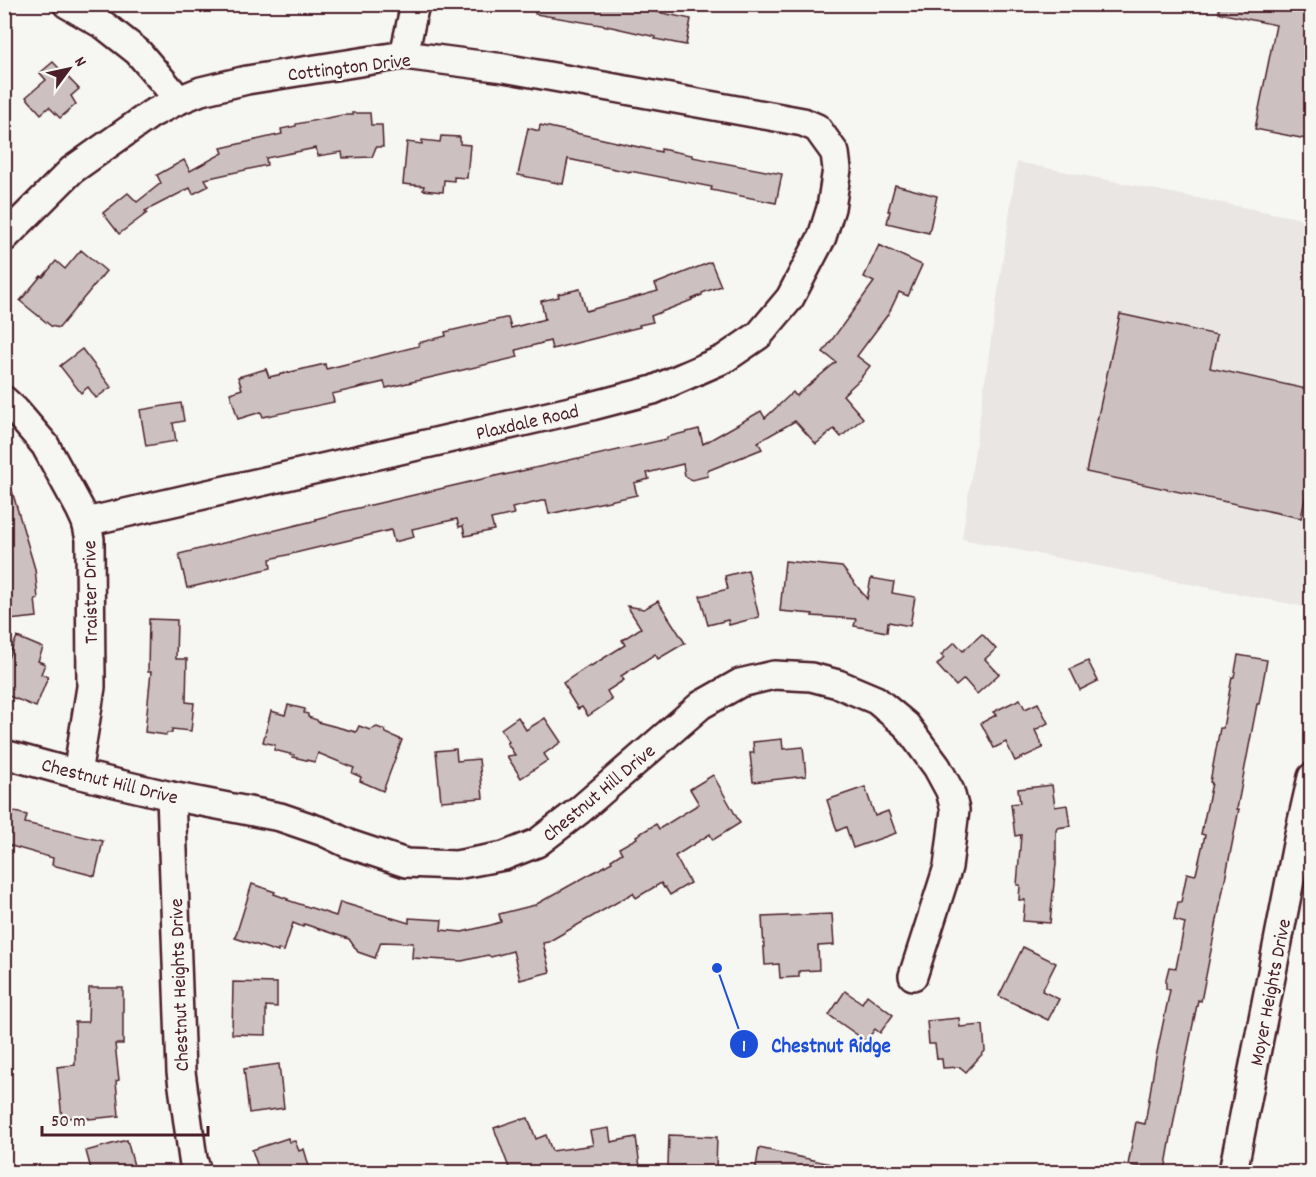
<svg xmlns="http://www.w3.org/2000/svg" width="1316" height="1177" viewBox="0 0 1316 1177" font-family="Dekko,sans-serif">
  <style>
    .built { fill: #e9e6e3 }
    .building { fill: #ccc1c0; stroke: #4a1f2b; stroke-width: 1.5 }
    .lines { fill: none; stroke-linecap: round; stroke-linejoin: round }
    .minor-casing { stroke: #4a1f2b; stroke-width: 32 }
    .minor { stroke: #f6f6f2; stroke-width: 27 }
    .labels { text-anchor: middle; stroke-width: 5; stroke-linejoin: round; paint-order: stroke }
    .street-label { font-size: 20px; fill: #4a1f2b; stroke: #f6f6f2 }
    .leader { fill: none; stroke: #1d4ed8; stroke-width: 2 }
    .callout-dot { fill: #1d4ed8; stroke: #f6f6f2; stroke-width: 2 }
    .mark-label { font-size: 18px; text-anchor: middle; font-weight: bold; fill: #fff }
    .callout-label { font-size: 21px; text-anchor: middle; font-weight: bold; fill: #1d4ed8; stroke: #f6f6f2; stroke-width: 5; stroke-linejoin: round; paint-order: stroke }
  </style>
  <rect width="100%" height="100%" fill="#f6f6f2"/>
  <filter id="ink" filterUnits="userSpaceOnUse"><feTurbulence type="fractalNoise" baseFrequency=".0167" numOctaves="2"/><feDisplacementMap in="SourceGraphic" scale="12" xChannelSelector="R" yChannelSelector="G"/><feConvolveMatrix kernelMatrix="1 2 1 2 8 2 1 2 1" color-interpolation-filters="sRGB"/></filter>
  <g filter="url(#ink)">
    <path class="built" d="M 1017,162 L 1311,221 L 1311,608 L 962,539 Z"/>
    <g class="building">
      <path d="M 536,4 L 633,4 L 633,7 L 691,19 L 686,45 L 655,39 L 656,37 L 607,26 L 535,14 Z"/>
      <path d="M 1219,4 L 1311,4 L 1311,140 L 1255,129 L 1276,25 L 1219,13 Z"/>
      <path d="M 53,62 L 79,89 L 71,96 L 76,104 L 60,118 L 49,107 L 41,114 L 26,97 L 46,80 L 40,73 Z"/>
      <path d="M 352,113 L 370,113 L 371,125 L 382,125 L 383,147 L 376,147 L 372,157 L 343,158 L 342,152 L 318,156 L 316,148 L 266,158 L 267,165 L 205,179 L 209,186 L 193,194 L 190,188 L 145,211 L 147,213 L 119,234 L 103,213 L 128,193 L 137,202 L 161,183 L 157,175 L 184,160 L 190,171 L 223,153 L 221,148 L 282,134 L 281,129 L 296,126 L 296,124 L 343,115 L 353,115 Z"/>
      <path d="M 540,125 L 661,152 L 661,149 L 692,155 L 692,157 L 782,174 L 776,203 L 711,190 L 712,187 L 630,171 L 629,172 L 568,159 L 563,184 L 518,175 L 528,128 L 539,131 Z"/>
      <path d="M 441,136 L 460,137 L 460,144 L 470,145 L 467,178 L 454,177 L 454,181 L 444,180 L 443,192 L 423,190 L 424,186 L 403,184 L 407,142 L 422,144 L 422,140 L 440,142 Z"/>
      <path d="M 895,185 L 937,196 L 929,233 L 887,223 L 890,211 L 888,211 Z"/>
      <path d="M 879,245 L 922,265 L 908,296 L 899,292 L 889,313 L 857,356 L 870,366 L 859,380 L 843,395 L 863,418 L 841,437 L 834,429 L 816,444 L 795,421 L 758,442 L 762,449 L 707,471 L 708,476 L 692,480 L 685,476 L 683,464 L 647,473 L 649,479 L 634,483 L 637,495 L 549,514 L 546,500 L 512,508 L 514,514 L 491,519 L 494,530 L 465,536 L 463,526 L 459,527 L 457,519 L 412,529 L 414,537 L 394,542 L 391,530 L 270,559 L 271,568 L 187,588 L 179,554 L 317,520 L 316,519 L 341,512 L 504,474 L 504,475 L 578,458 L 579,459 L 667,439 L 667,437 L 699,429 L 703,444 L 761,411 L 765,418 L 793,392 L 796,396 L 836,362 L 823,352 L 874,282 L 864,277 Z"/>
      <path d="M 81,250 L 106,271 L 59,328 L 51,326 L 20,301 L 41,276 L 43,277 L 56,261 L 65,269 Z"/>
      <path d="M 711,262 L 721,286 L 702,293 L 702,295 L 692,299 L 692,300 L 651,316 L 653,322 L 639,325 L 640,327 L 552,349 L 550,341 L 516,350 L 518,357 L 386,388 L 384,382 L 332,394 L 334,402 L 263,417 L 261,412 L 238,419 L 230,393 L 242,389 L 238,377 L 266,369 L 269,377 L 325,364 L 326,369 L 419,346 L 418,343 L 446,336 L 445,332 L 505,318 L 508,318 L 511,328 L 545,319 L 541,301 L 559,297 L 558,294 L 580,289 L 586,311 L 658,291 L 655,284 Z"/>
      <path d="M 1120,314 L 1217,335 L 1210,368 L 1311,390 L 1311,471 L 1301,518 L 1086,472 Z"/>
      <path d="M 82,349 L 111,387 L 96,398 L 88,387 L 81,393 L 60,366 Z"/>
      <path d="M 181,403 L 184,421 L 173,423 L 176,441 L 146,446 L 140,410 Z"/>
      <path d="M 10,484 L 35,569 L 38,599 L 35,599 L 37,617 L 9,620 L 7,603 L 4,603 L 4,485 Z"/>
      <path d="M 785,561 L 842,567 L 867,599 L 871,578 L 894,582 L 892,593 L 915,597 L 910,626 L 888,622 L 887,632 L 854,626 L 856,619 L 812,616 L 813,614 L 780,611 Z"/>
      <path d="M 748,570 L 759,617 L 729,625 L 728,620 L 708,625 L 700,596 L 728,589 L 725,576 Z"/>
      <path d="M 658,601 L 685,643 L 658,659 L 655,654 L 621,676 L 624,680 L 607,691 L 612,700 L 588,716 L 582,707 L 578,709 L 568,693 L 569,692 L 563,683 L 590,665 L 591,666 L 625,645 L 622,640 L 641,628 L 627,606 L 644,609 Z"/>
      <path d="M 149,619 L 177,620 L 176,659 L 187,659 L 186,702 L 194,703 L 191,731 L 172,729 L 172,733 L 167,733 L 166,735 L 145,732 L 151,672 L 148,672 Z"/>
      <path d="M 982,634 L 996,649 L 985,659 L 999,674 L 977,694 L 964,679 L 956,686 L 937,665 L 944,658 L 941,655 L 955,642 L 963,651 Z"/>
      <path d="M 17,637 L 43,648 L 38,661 L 45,664 L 41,674 L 48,677 L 36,707 L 4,694 L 4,667 Z"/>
      <path d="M 1238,655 L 1267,660 L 1259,704 L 1257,704 L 1237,809 L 1239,809 L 1201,1001 L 1198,1000 L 1179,1092 L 1165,1171 L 1128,1165 L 1136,1122 L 1145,1124 L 1155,1062 L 1170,990 L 1166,989 L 1166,979 L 1169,967 L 1176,968 L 1185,923 L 1174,920 L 1178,902 L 1181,902 L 1187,873 L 1195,875 L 1196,874 L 1205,835 L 1201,834 L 1212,783 L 1210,782 L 1220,728 L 1223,728 L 1232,677 L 1234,677 Z"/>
      <path d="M 1088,661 L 1098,681 L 1080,690 L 1070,669 Z"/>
      <path d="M 1020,699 L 1025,709 L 1038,703 L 1048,723 L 1035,730 L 1043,748 L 1015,761 L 1006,742 L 994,748 L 981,723 L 996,715 L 993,712 Z"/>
      <path d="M 288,705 L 305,709 L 304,713 L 308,714 L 308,717 L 317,720 L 318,722 L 356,732 L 359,726 L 370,730 L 377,727 L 385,730 L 386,733 L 402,740 L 383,791 L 360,781 L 361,777 L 352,773 L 354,768 L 318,753 L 315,762 L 293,757 L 294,755 L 274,750 L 275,745 L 263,742 L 271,711 L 285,715 Z"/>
      <path d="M 518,717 L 526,730 L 545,718 L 561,742 L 544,754 L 548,760 L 521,778 L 507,756 L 515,755 L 507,743 L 509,742 L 501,729 Z"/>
      <path d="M 782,739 L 783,749 L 803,747 L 806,776 L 753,782 L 750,753 L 754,753 L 753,742 Z"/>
      <path d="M 456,749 L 457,761 L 479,759 L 483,798 L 441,801 L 436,751 Z"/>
      <path d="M 713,775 L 740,823 L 713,840 L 710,834 L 675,856 L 690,883 L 670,895 L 665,887 L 664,888 L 661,883 L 636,898 L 633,893 L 548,942 L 543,943 L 550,972 L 520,980 L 513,951 L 491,957 L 488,955 L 462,961 L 412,958 L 413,943 L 381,942 L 375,958 L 358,952 L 349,939 L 304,924 L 303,927 L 293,923 L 284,951 L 278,949 L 278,952 L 235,938 L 252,884 L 275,892 L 274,894 L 288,899 L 287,900 L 336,916 L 340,902 L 409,923 L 409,918 L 442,920 L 441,930 L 462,932 L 491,925 L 501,922 L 499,914 L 535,905 L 612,862 L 611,860 L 622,853 L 619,848 L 637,838 L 636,836 L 656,824 L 659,829 L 699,804 L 690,789 Z"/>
      <path d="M 1052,785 L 1055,807 L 1067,805 L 1070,826 L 1057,828 L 1056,831 L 1056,863 L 1050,923 L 1023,921 L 1025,900 L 1019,900 L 1020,885 L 1017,885 L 1021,835 L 1015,836 L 1011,804 L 1020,803 L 1018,789 Z"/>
      <path d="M 865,787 L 875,816 L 888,811 L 896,833 L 853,848 L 846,827 L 837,831 L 827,800 Z"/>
      <path d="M 4,809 L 27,815 L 25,823 L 103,841 L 95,876 L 52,865 L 53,858 L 4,844 Z"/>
      <path d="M 832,914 L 834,945 L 818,946 L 819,970 L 799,971 L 799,977 L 780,978 L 779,964 L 765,965 L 762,917 Z"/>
      <path d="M 1023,947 L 1056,963 L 1042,991 L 1059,999 L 1048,1020 L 999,996 Z"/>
      <path d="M 233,982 L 277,983 L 277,1007 L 266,1006 L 266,1035 L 232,1034 Z"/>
      <path d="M 89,988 L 123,988 L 123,1044 L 115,1044 L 119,1080 L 116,1081 L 119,1116 L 89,1119 L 89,1118 L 75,1119 L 75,1117 L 62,1119 L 57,1067 L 75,1065 L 75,1022 L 88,1022 Z"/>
      <path d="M 845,991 L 862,1003 L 867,995 L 893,1015 L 880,1033 L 875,1029 L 866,1041 L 829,1015 Z"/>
      <path d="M 959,1018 L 960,1027 L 983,1025 L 985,1051 L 966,1072 L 960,1067 L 943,1068 L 942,1059 L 937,1059 L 935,1044 L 929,1044 L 927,1021 Z"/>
      <path d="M 279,1064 L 284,1108 L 249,1113 L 244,1069 Z"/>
      <path d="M 528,1118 L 536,1139 L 546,1135 L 552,1151 L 593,1145 L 590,1131 L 609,1128 L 611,1142 L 636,1137 L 640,1167 L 605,1173 L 511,1173 L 494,1128 L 520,1119 L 521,1120 Z"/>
      <path d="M 669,1135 L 717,1137 L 716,1168 L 668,1166 Z"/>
      <path d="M 288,1138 L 289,1142 L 295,1141 L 299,1151 L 304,1149 L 311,1173 L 260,1173 L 252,1150 Z"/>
      <path d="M 127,1140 L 136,1173 L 92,1173 L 86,1151 Z"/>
      <path d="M 759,1148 L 831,1164 L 830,1173 L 755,1173 Z"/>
    </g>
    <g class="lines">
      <g class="minor-casing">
        <g id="minor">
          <path d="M 67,4 L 105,26 L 138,52 L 179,100"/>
          <path d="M 404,55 L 415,4"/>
          <path d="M 4,238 L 72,170 L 151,114 L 179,100 L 201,91 L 247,80 L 404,55 L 504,68 L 803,122 L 817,128 L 835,153 L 837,169 L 831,208 L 822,237 L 790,298 L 759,335 L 724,359 L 653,390 L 592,406 L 86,522"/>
          <path d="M 4,400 L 15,410 L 45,445 L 80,509 L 86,522 L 90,539 L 91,687 L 77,774"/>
          <path d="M 4,754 L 77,774 L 171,796 L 280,817 L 324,832 L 349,844 L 406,863 L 456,865 L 504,856 L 537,843 L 580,810 L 701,705 L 740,683 L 774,675 L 811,677 L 838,684 L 876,700 L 906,725 L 937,767 L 950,791 L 955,810 L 948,867 L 913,976"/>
          <path d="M 171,796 L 181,1072 L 193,1159 L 197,1172"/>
          <path d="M 1233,1172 L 1299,834 L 1312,777"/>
        </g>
      </g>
      <use href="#minor" class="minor"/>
    </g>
  </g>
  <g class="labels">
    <g class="street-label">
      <text transform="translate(349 66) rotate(-7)" y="7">Cottington Drive</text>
      <text transform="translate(527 421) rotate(-13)" y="7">Plaxdale Road</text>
      <text transform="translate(89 592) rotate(-91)" y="7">Traister Drive</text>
      <text transform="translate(110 780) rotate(14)" y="7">Chestnut Hill Drive</text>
      <text transform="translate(598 792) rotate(-40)" y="7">Chestnut Hill Drive</text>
      <text transform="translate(178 985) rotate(-92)" y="7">Chestnut Heights Drive</text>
      <text transform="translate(1269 992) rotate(-79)" y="7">Moyer Heights Drive</text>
    </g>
  </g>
  <path class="leader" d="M717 968L744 1044"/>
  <g class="callout-dot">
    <circle cx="717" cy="968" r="6"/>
    <circle cx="744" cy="1044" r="15"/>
  </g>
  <g class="mark-label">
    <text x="744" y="1051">1</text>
  </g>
  <g class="callout-label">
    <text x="831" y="1052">Chestnut Ridge</text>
  </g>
  <rect width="1316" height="1177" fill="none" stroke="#f6f6f2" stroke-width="24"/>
  <rect x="12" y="12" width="1292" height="1153" fill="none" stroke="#4a1f2b" stroke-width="2" filter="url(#ink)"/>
  <g transform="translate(69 69) rotate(57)" stroke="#f6f6f2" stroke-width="4.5" paint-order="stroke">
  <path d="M0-4.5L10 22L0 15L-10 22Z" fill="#4a1f2b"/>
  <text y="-9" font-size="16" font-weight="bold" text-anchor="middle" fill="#4a1f2b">N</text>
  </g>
  <path d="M42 1126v9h166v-9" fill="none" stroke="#4a1f2b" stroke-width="3"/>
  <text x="51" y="1126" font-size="18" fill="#4a1f2b" stroke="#f6f6f2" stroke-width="4.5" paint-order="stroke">50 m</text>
</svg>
